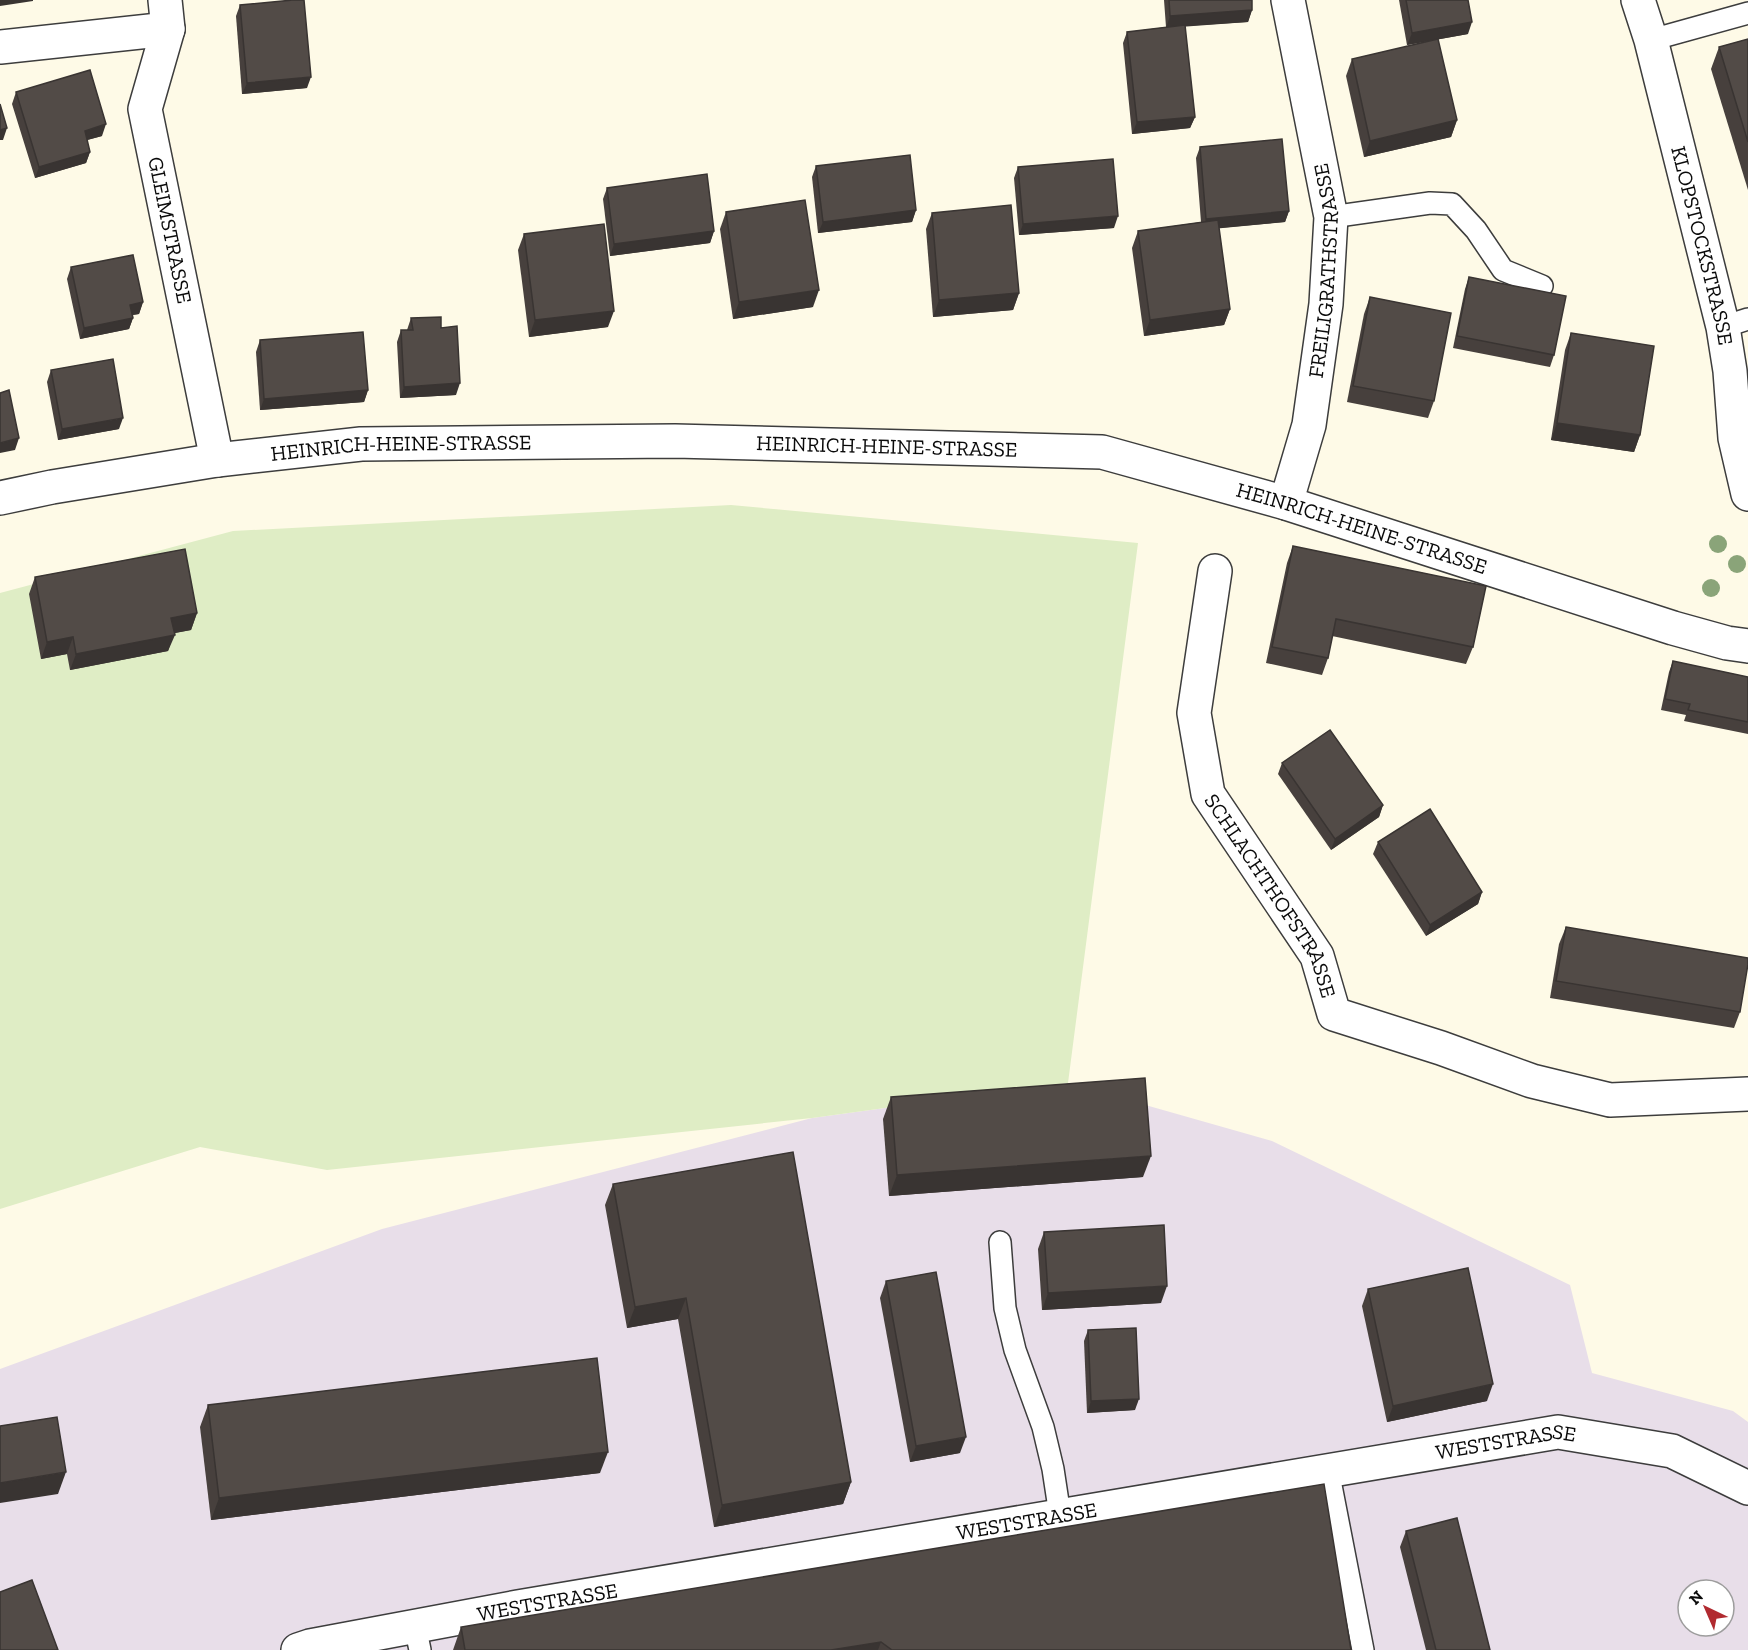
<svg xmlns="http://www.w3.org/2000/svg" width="1748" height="1650" viewBox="0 0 1748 1650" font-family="'Zilla Slab',serif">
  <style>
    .industrial { fill: #e8dee9; fill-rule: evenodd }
    .pitch { fill: #dfedc5 }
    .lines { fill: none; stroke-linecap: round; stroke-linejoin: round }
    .service-casing { stroke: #3d3d3d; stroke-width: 24 }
    .minor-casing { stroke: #3d3d3d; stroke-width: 36 }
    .service { stroke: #fff; stroke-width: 21 }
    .minor { stroke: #fff; stroke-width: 33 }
    .tree { fill: #8aa479 }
    .wall { fill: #47403d }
    .shaded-wall { fill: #393432 }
    .building { fill: #524b47; stroke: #393432; stroke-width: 1.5 }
    .labels { text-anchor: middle; stroke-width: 6; stroke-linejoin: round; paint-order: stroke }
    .street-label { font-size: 21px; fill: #0a0a0a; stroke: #fff }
  </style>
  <rect width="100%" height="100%" fill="#fefae7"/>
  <path class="industrial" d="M 1068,1083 L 1272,1141 L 1570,1285 L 1592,1373 L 1733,1411 L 1748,1422 L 1748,1650 L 0,1650 L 0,1369 L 382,1229 L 812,1118 ZM 1688,1590 L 1724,1590 L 1724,1626 L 1688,1626 Z"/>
  <path class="pitch" d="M 731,505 L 1138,543 L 1068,1083 L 812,1118 L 327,1170 L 200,1147 L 0,1209 L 0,593 L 233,531 Z"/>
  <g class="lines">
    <g class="service-casing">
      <g id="service">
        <path d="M 1651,40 L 1748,13"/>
        <path d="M 1331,217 L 1430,203 L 1452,204 L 1476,230 L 1503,270 L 1542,286"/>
        <path d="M 1723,327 L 1748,319"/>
        <path d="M 1000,1242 L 1005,1308 L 1015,1350 L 1043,1427 L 1053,1469 L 1060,1515"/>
        <path d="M 1328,1470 L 1363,1650"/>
        <path d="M 415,1626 L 420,1650"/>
      </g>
    </g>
    <g class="minor-casing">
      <g id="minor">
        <path id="s1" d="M 165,0 L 168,29 L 145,109 L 217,460"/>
        <path id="s2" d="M 1638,0 L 1651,40 L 1723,327 L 1730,371 L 1735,438 L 1748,494"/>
        <path d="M 0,47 L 168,29"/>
        <path id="s3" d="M 0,498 L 52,487 L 217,460 L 361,444 L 675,441 L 1102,452 L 1286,503 L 1673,628 L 1727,643 L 1748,646"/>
        <path id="s4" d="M 1286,503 L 1309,425 L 1326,304 L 1331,217 L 1288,0"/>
        <path id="s5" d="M 1215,571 L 1194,713 L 1208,794 L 1317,956 L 1334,1014 L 1441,1048 L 1532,1081 L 1610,1100 L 1748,1094"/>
        <path id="s6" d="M 298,1650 L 310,1646 L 518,1607 L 1558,1432 L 1672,1451 L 1748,1488"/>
      </g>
    </g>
    <use href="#service" class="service"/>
    <use href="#minor" class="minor"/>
  </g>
  <g class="tree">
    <circle cx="1718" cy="544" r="9"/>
    <circle cx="1737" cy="564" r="9"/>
    <circle cx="1711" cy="588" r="9"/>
  </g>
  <g class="wall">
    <path d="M 1164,0 L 1252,0 L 1252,10 L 1248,22 L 1185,26 L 1195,117 L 1190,128 L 1132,134 L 1123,43 L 1127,32 L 1166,27 Z"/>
    <path d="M 1399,0 L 1468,0 L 1468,34 L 1407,45 Z"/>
    <path d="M 240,5 L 307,88 L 242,94 L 236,16 Z"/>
    <path d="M 1748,39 L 1748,190 L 1711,69 L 1719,47 Z"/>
    <path d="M 1352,59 L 1457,120 L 1451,137 L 1364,157 L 1346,76 Z"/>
    <path d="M 16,92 L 102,136 L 87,140 L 90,152 L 86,163 L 35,178 L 12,104 Z"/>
    <path d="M 1200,147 L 1289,211 L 1285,222 L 1219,228 L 1230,309 L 1224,325 L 1144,336 L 1132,248 L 1138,231 L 1201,222 L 1196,158 Z"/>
    <path d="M 816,166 L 916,210 L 912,222 L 818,233 L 812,177 Z"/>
    <path d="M 1018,167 L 1114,228 L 1019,235 L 1014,178 Z"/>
    <path d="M 607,188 L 714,231 L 710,243 L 610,256 L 603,199 Z"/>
    <path d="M 726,212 L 813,307 L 733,319 L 720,229 Z"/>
    <path d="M 932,213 L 1019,293 L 1013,310 L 933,317 L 926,229 Z"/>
    <path d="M 524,234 L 608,327 L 529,337 L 518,250 Z"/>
    <path d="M 71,267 L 143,302 L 139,314 L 132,315 L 133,318 L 129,329 L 80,339 L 67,279 Z"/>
    <path d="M 1469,277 L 1554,355 L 1550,367 L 1453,348 L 1465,289 Z"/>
    <path d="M 1370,297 L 1434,401 L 1428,418 L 1347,402 L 1364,314 Z"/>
    <path d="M 411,318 L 441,328 L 456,395 L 400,398 L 397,342 L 401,330 L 407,330 Z"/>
    <path d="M 1571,333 L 1640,435 L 1634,452 L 1551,440 L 1565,350 Z"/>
    <path d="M 260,340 L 368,390 L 364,402 L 260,410 L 256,352 Z"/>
    <path d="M 51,370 L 119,429 L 58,440 L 47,382 Z"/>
    <path d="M 1293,546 L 1473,647 L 1466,664 L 1332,636 L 1328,658 L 1322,675 L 1266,663 L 1287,563 Z"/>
    <path d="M 35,577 L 197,613 L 191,630 L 174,633 L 168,651 L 70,670 L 67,654 L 41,659 L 29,594 Z"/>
    <path d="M 1673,661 L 1748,677 L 1748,734 L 1684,721 L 1686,715 L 1661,710 L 1669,672 Z"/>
    <path d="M 1282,763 L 1383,805 L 1379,817 L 1331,850 L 1278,774 Z"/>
    <path d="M 1378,842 L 1482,892 L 1478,904 L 1426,936 L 1373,854 Z"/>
    <path d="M 1566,927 L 1740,1012 L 1734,1028 L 1550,998 L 1559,944 Z"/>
    <path d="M 891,1097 L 1143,1177 L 889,1196 L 883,1119 Z"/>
    <path d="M 613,1184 L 851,1482 L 843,1504 L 714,1527 L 678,1319 L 627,1328 L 605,1205 Z"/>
    <path d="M 1044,1232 L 1161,1303 L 1042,1310 L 1038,1249 Z"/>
    <path d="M 886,1281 L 960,1453 L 910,1462 L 880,1298 Z"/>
    <path d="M 1368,1289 L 1487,1401 L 1387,1422 L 1362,1306 Z"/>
    <path d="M 1088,1330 L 1135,1410 L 1087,1413 L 1084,1341 Z"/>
    <path d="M 208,1405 L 600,1473 L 211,1520 L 200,1427 Z"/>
    <path d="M 1406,1531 L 1490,1650 L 1426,1650 L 1400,1547 Z"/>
    <path d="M 461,1627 L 1351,1650 L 453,1650 Z"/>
  </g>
  <g class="shaded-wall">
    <path d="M 0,0 L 33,0 L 33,1 L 0,6 Z"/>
    <path d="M 1252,10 L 1248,22 L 1166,28 L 1170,16 Z"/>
    <path d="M 1472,22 L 1468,34 L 1407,45 L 1412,33 Z"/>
    <path d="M 311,77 L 307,88 L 242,94 L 247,83 Z"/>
    <path d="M 1195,117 L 1190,128 L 1132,134 L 1137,122 Z"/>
    <path d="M 1457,120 L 1451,137 L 1364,157 L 1370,141 Z"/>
    <path d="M 106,124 L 102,136 L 80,142 L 85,131 Z"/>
    <path d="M 7,128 L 3,140 L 0,140 L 0,130 Z"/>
    <path d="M 90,152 L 86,163 L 35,178 L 39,167 Z"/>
    <path d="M 916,210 L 912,222 L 818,233 L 823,222 Z"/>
    <path d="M 1289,211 L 1285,222 L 1202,230 L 1206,219 Z"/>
    <path d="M 1118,216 L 1114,228 L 1019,235 L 1023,224 Z"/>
    <path d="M 714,231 L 710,243 L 610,256 L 614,244 Z"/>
    <path d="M 819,290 L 813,307 L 733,319 L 739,302 Z"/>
    <path d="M 1019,293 L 1013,310 L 933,317 L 939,300 Z"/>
    <path d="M 143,302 L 139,314 L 126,316 L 130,305 Z"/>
    <path d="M 1230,309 L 1224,325 L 1144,336 L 1150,320 Z"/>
    <path d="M 614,311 L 608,327 L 529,337 L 535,320 Z"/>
    <path d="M 133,318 L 129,329 L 80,339 L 84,328 Z"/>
    <path d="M 460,383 L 456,395 L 400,398 L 404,387 Z"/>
    <path d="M 368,390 L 364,402 L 260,410 L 264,399 Z"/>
    <path d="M 123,418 L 119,429 L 58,440 L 62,429 Z"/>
    <path d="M 1557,423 L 1640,435 L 1634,452 L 1551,440 Z"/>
    <path d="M 19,438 L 15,450 L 0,453 L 0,443 Z"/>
    <path d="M 197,613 L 191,630 L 165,635 L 171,618 Z"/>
    <path d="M 175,635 L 168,651 L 70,670 L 76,654 Z"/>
    <path d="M 73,637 L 67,654 L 41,659 L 47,642 Z"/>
    <path d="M 1383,805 L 1379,817 L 1331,850 L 1335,839 Z"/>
    <path d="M 1482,892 L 1478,904 L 1426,936 L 1430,925 Z"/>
    <path d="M 1151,1156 L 1143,1177 L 889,1196 L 897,1175 Z"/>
    <path d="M 1167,1286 L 1161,1303 L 1042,1310 L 1048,1293 Z"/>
    <path d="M 686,1298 L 678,1319 L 627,1328 L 635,1307 Z"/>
    <path d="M 1493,1384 L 1487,1401 L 1387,1422 L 1393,1406 Z"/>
    <path d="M 1139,1399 L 1135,1410 L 1087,1413 L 1091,1401 Z"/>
    <path d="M 966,1437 L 960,1453 L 910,1462 L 916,1446 Z"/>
    <path d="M 608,1452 L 600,1473 L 211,1520 L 219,1498 Z"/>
    <path d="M 66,1472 L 58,1494 L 0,1503 L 0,1483 Z"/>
    <path d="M 851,1482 L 843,1504 L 714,1527 L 722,1505 Z"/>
    <path d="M 881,1642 L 878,1650 L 831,1650 Z"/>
  </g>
  <g class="building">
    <path d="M 293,0 L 304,0 L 311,77 L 247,83 L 240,5 Z"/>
    <path d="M 1169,0 L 1252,0 L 1252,10 L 1170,16 Z"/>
    <path d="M 1406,0 L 1468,0 L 1472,22 L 1412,33 Z"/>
    <path d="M 1185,25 L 1195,117 L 1137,122 L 1127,32 Z"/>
    <path d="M 1438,39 L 1457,120 L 1370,141 L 1352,59 Z"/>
    <path d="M 1748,39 L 1748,142 L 1719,47 Z"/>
    <path d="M 90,70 L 106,124 L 85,131 L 90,152 L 39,167 L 16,92 Z"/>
    <path d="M 0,104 L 7,128 L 0,130 Z"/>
    <path d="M 1282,139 L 1289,211 L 1206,219 L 1200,147 Z"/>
    <path d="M 910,155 L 916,210 L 823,222 L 816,166 Z"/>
    <path d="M 1113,159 L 1118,216 L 1023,224 L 1018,167 Z"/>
    <path d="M 707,174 L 714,231 L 614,244 L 607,188 Z"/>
    <path d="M 805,200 L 819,290 L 739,302 L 726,212 Z"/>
    <path d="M 1011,205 L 1019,293 L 939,300 L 932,213 Z"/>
    <path d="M 1218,220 L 1230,309 L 1150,320 L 1138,231 Z"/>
    <path d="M 604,224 L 614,311 L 535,320 L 524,234 Z"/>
    <path d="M 133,255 L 143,302 L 130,305 L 133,318 L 84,328 L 71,267 Z"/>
    <path d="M 1469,277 L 1566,296 L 1554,355 L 1457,336 Z"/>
    <path d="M 1370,297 L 1451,313 L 1434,401 L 1353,386 Z"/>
    <path d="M 441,317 L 441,328 L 457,326 L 460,383 L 404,387 L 401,330 L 413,330 L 411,318 Z"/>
    <path d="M 363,332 L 368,390 L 264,399 L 260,340 Z"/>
    <path d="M 1571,333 L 1654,346 L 1640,435 L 1557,423 Z"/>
    <path d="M 113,359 L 123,418 L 62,429 L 51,370 Z"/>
    <path d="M 9,390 L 19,438 L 0,443 L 0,393 Z"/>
    <path d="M 1293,546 L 1486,586 L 1473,647 L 1336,619 L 1328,658 L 1272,647 Z"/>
    <path d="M 185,549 L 197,613 L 171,618 L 175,635 L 76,654 L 73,637 L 47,642 L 35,577 Z"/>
    <path d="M 1673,661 L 1748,677 L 1748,722 L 1688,710 L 1690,704 L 1665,699 Z"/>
    <path d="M 1330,730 L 1383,805 L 1335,839 L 1282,763 Z"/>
    <path d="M 1430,809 L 1482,892 L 1430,925 L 1378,842 Z"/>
    <path d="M 1566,927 L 1748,958 L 1748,964 L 1740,1012 L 1556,981 Z"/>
    <path d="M 1145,1078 L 1151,1156 L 897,1175 L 891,1097 Z"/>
    <path d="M 793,1152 L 851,1482 L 722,1505 L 686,1298 L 635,1307 L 613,1184 Z"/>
    <path d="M 1164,1225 L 1167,1286 L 1048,1293 L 1044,1232 Z"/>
    <path d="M 1468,1268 L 1493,1384 L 1393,1406 L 1368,1289 Z"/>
    <path d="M 936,1272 L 966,1437 L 916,1446 L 886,1281 Z"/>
    <path d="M 1136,1328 L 1139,1399 L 1091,1401 L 1088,1330 Z"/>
    <path d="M 597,1358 L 608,1452 L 219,1498 L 208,1405 Z"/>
    <path d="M 57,1417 L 66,1472 L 0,1483 L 0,1426 Z"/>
    <path d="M 1324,1484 L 1351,1650 L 892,1650 L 881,1642 L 831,1650 L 465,1650 L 461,1627 Z"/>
    <path d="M 1457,1518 L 1490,1650 L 1436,1650 L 1406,1531 Z"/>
    <path d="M 32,1580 L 58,1650 L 0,1650 L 0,1592 Z"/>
  </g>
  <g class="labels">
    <g class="street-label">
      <text dy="7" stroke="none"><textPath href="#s1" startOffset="236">GLEIMSTRASSE</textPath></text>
      <text dy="7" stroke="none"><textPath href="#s2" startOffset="254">KLOPSTOCKSTRASSE</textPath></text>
      <text dy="7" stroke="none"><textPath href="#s4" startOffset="237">FREILIGRATHSTRASSE</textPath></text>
      <text dy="7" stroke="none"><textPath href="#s3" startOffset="891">HEINRICH-HEINE-STRASSE</textPath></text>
      <text dy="7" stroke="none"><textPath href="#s3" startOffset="405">HEINRICH-HEINE-STRASSE</textPath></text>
      <text dy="7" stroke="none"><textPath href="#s3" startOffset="1377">HEINRICH-HEINE-STRASSE</textPath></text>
      <text dy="7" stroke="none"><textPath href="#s5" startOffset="346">SCHLACHTHOFSTRASSE</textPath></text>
      <text dy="7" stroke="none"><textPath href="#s6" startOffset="1226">WESTSTRASSE</textPath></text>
      <text dy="7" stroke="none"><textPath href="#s6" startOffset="740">WESTSTRASSE</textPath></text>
      <text dy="7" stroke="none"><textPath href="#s6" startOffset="254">WESTSTRASSE</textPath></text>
    </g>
  </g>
  <g transform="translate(1706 1608) rotate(316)"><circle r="28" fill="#ffffff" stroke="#9d9d9d" stroke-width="1.5"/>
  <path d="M0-4.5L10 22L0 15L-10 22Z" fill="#b12a30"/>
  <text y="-9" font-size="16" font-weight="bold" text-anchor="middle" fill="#0a0a0a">N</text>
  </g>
</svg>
